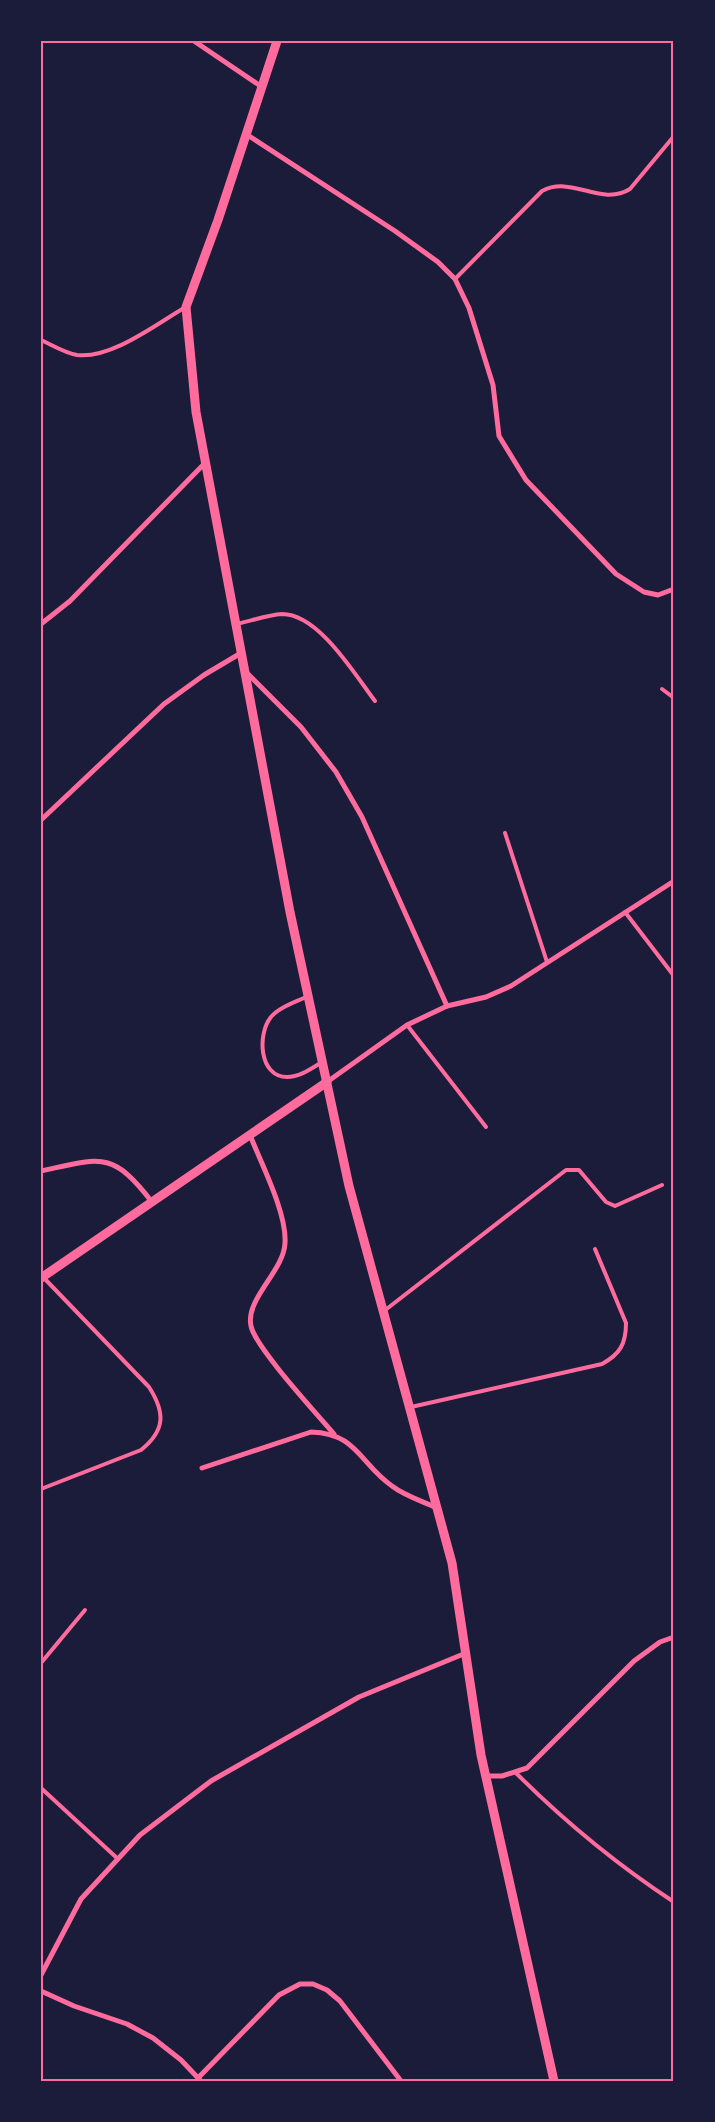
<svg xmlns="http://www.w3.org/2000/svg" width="715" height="2122" viewBox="0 0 715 2122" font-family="Jost,sans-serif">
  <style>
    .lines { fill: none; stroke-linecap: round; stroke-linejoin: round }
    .service { stroke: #ff6b9d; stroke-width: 4 }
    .minor { stroke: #ff6b9d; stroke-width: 5 }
    .tertiary { stroke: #ff6b9d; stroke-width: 9 }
    .neatline { fill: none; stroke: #ff6b9d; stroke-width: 2 }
  </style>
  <rect width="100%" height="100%" fill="#1b1b3a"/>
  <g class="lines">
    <g class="service">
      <path d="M 455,279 L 542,191 C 572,175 601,207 630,189 L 674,136"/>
      <path d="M 41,340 C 52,345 65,353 77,355 C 111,359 155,325 184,308"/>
      <path d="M 237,624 C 251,621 267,615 282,614 C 319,614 355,675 375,701"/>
      <path d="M 662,689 L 674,698"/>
      <path d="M 505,833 L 547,962"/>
      <path d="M 625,912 L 674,976"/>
      <path d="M 308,996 C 296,1002 279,1007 271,1017 C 257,1034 259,1077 287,1077 C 300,1077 312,1068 322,1062"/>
      <path d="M 407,1025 L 486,1127"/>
      <path d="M 384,1311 L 566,1170 L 579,1170 L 606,1202 L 615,1206 L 662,1185"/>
      <path d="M 411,1407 L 602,1364 C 620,1354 626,1344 626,1323 L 595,1249"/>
      <path d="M 41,1489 L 141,1450 C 166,1430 165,1412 149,1387 L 43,1277"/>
      <path d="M 41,1663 L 85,1610"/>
      <path d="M 515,1772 C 564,1821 616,1864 674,1902"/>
      <path d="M 41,1788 L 118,1859"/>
    </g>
    <g class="minor">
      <path d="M 194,41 L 262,87"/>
      <path d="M 246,134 L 395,231 L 438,262 L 455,279 L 469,308 L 493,385 L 499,436 L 526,480 L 616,574 L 644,592 L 658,595 L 674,589"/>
      <path d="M 41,624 L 70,601 L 205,463"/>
      <path d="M 246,672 L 301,727 L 336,772 L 362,817 L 447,1006"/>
      <path d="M 41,820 L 164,704 L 204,675 L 241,653"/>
      <path d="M 327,1082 L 407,1025 L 447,1006 L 486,997 L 511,986 L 674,881"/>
      <path d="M 250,1135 C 261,1163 287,1213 285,1243 C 284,1271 245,1299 251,1326 C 255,1347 317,1414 334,1434"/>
      <path d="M 41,1171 C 101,1158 112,1150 152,1202"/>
      <path d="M 202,1468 L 311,1432 C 357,1433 360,1464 392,1486 C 405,1496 422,1501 437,1508"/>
      <path d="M 486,1776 L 502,1776 L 527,1768 L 634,1661 L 660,1642 L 674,1637"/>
      <path d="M 41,1975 L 81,1899 L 140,1835 L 211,1781 L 359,1697 L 466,1653"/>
      <path d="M 41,1991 L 74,2006 L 127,2024 L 153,2038 L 181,2060 L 200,2080"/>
      <path d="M 198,2078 L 279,1995 L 300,1984 L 313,1984 L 327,1990 L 340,2001 L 401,2081"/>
    </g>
    <g class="tertiary">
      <path d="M 277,41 L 218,220 L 186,307 L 196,412 L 290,912 L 349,1186 L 452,1563 L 481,1755 L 554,2081"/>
      <path d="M 41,1278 L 327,1082"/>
    </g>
  </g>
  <rect width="715" height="2122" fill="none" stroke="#1b1b3a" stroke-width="85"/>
  <rect x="42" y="42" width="630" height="2038" class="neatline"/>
</svg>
